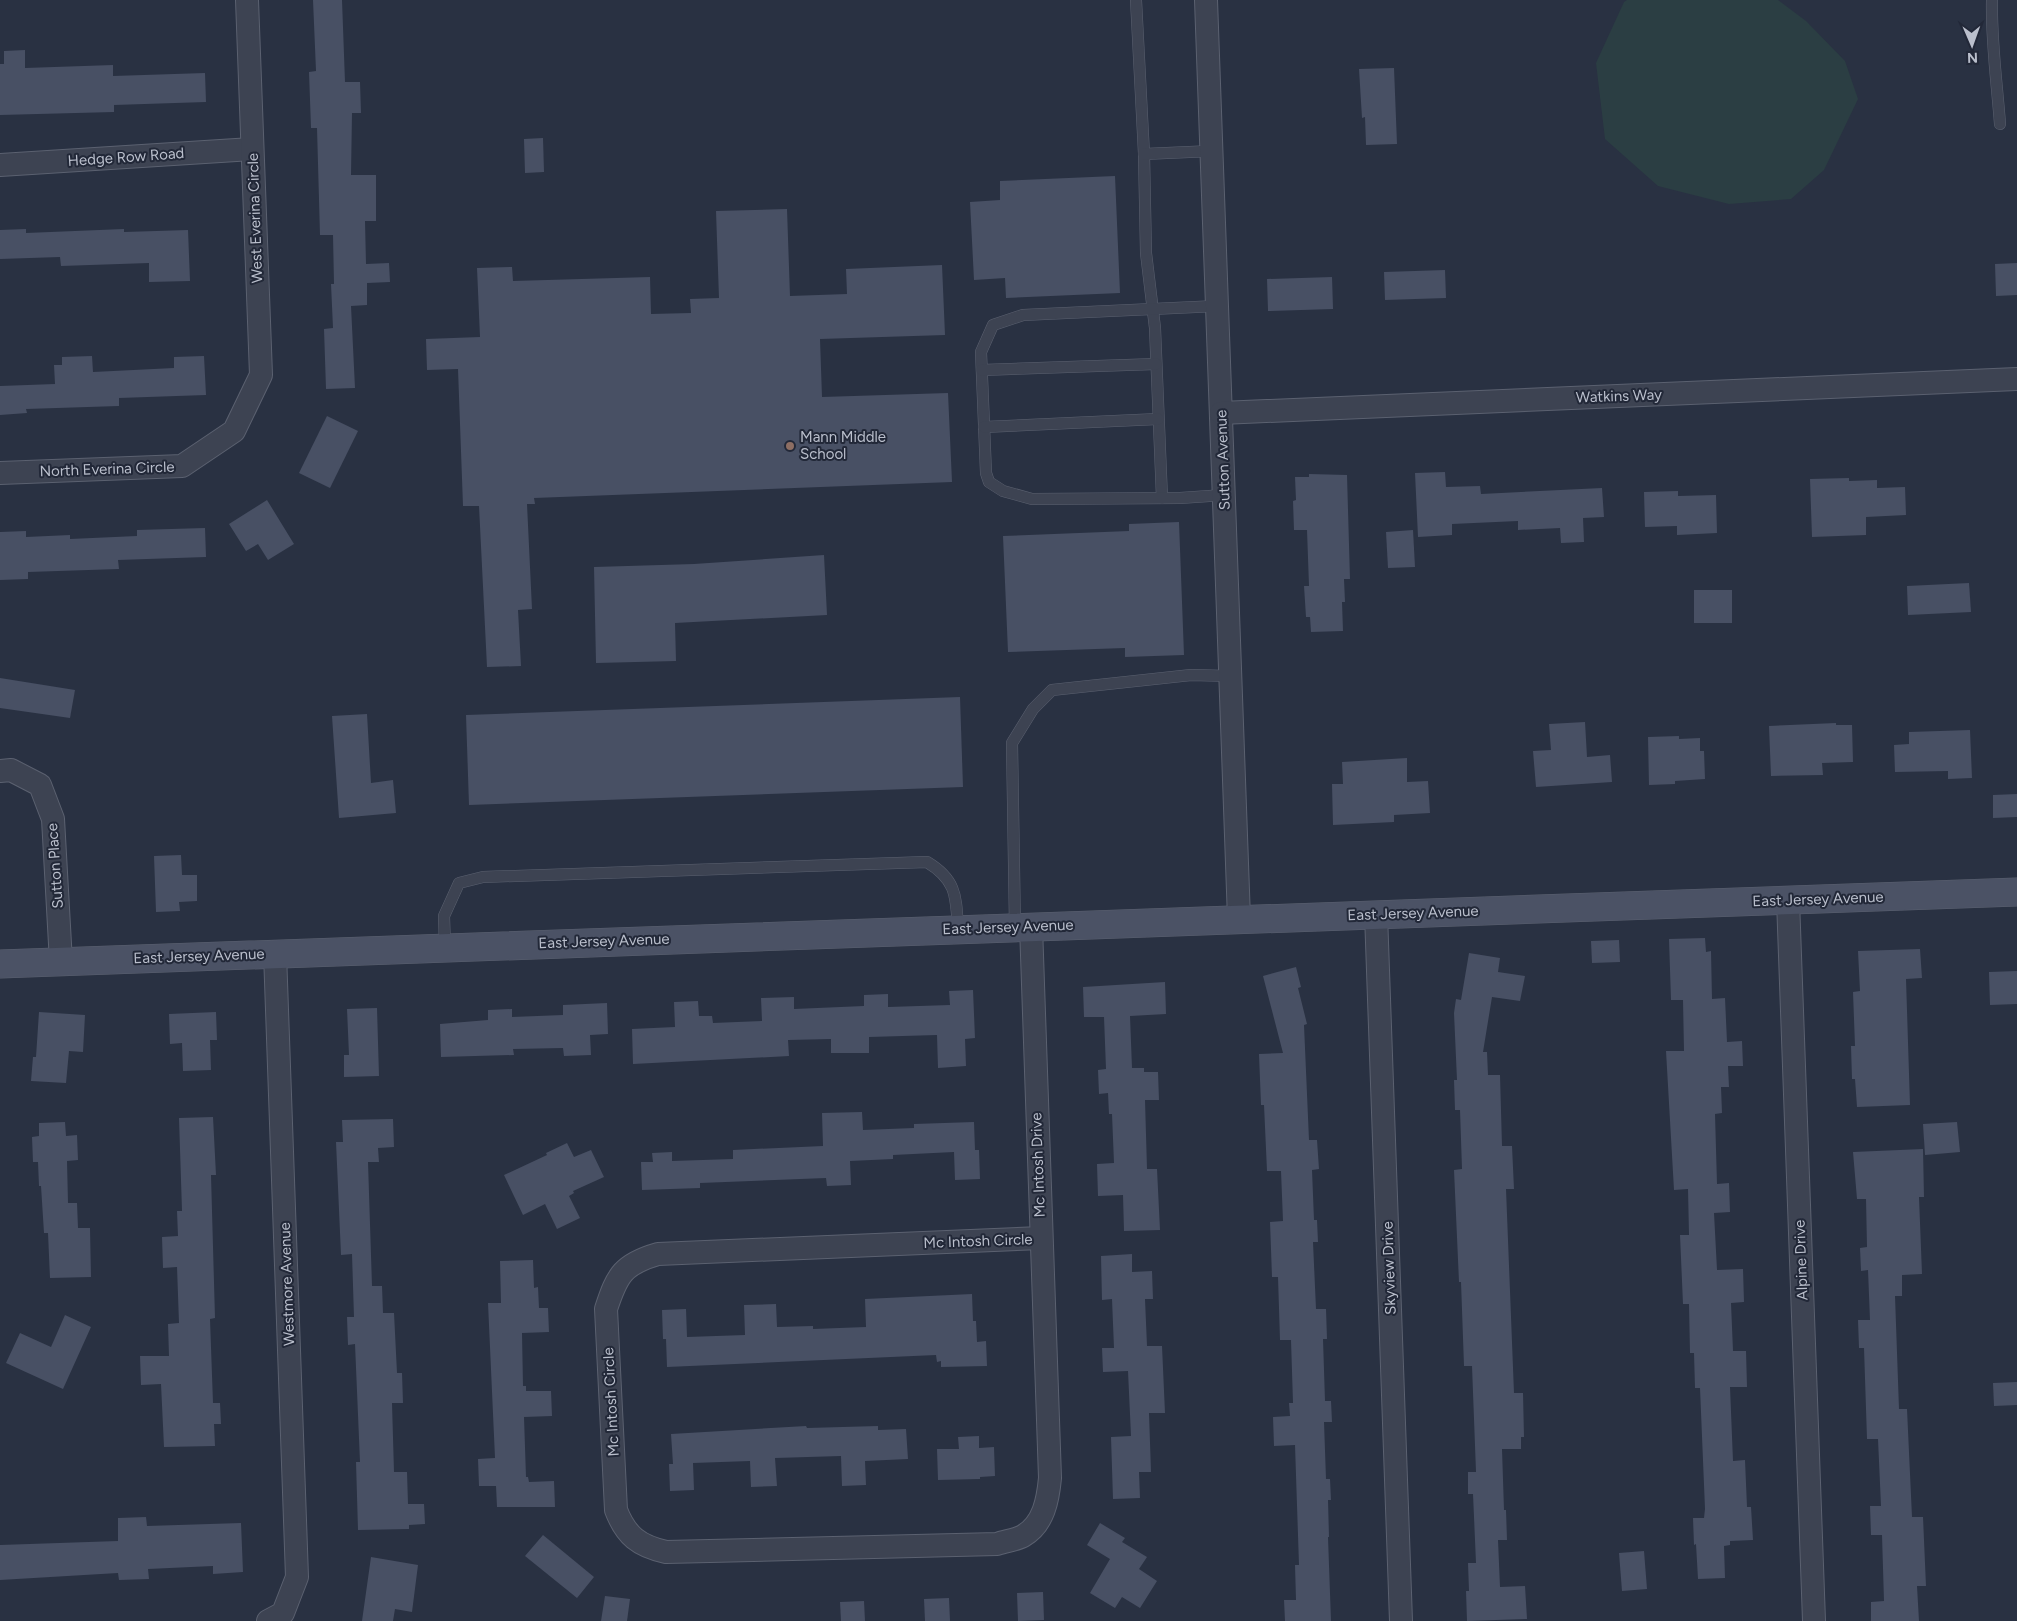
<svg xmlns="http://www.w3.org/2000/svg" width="2017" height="1621" viewBox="0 0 2017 1621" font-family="Figtree,sans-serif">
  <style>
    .green { fill: #2b3e43 }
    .building { fill: #485064 }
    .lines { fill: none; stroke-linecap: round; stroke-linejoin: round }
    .lane-casing { stroke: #5b6170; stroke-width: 12 }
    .street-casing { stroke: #5b6170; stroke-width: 24 }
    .secondary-casing { stroke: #5b6170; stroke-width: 29 }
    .lane { stroke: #3d4352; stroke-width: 11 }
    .street { stroke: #3d4352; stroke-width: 22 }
    .secondary { stroke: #4b5265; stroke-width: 28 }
    .education-dot { fill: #8d6e63; stroke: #222838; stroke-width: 2 }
    .labels { text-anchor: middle; stroke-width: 4; stroke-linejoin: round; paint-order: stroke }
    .street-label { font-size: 15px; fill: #babfcc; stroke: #222838 }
    .poi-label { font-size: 15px; fill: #babfcc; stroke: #222838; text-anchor: start }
  </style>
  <rect width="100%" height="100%" fill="#293142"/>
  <path class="green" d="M 1627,0 L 1778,0 L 1806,21 L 1845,61 L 1858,99 L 1824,170 L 1791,199 L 1729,204 L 1658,186 L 1605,139 L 1596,63 L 1624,2 Z"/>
  <g class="building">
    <path d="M 313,0 L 342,0 L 345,82 L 360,82 L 361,113 L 352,113 L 351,175 L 376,175 L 376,221 L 365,221 L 366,264 L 389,263 L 390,282 L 367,283 L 367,305 L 351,306 L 355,388 L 326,389 L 324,329 L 333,328 L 331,284 L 334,284 L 333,235 L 320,235 L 317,128 L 311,128 L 309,72 L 316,71 Z"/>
    <path d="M 25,50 L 25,68 L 113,65 L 113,76 L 205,73 L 206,102 L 114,105 L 114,112 L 0,115 L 0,64 L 4,64 L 4,51 Z"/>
    <path d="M 1394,68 L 1397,144 L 1366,145 L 1365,117 L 1362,118 L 1359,69 Z"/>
    <path d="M 543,138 L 544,172 L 525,173 L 524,139 Z"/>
    <path d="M 1115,176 L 1120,293 L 1006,298 L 1005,278 L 974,280 L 970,202 L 1000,200 L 1000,181 Z"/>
    <path d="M 787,209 L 790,296 L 847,294 L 846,269 L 942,265 L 945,335 L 820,339 L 822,397 L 948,393 L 952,482 L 534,498 L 535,504 L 527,504 L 532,609 L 518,610 L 521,666 L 487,667 L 479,506 L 463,506 L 458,369 L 427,370 L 426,339 L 480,337 L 477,268 L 512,267 L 513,281 L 650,277 L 651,314 L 691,313 L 690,299 L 719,298 L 716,211 Z"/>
    <path d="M 26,229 L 26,233 L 124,229 L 124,232 L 188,230 L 190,281 L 149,282 L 149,263 L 61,266 L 60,257 L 0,259 L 0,230 Z"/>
    <path d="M 2017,263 L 2017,295 L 1996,296 L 1995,264 Z"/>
    <path d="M 1445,270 L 1446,298 L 1385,300 L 1384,272 Z"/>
    <path d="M 1332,277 L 1333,309 L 1268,311 L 1267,279 Z"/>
    <path d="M 92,356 L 93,372 L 174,368 L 174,357 L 204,356 L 206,395 L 119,398 L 119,406 L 26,409 L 27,413 L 0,415 L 0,386 L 55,384 L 54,365 L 62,365 L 62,357 Z"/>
    <path d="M 327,416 L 358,431 L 330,488 L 299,473 Z"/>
    <path d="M 1445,472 L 1446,487 L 1480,486 L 1481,494 L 1602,488 L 1604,517 L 1583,518 L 1584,542 L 1561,543 L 1560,528 L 1518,530 L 1518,521 L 1452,524 L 1452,535 L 1418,537 L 1415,473 Z"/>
    <path d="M 1309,474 L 1347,475 L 1350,579 L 1344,579 L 1345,602 L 1342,602 L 1343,631 L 1311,632 L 1310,617 L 1306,617 L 1304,586 L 1309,586 L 1307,530 L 1294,530 L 1293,501 L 1296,500 L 1295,477 L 1309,477 Z"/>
    <path d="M 1849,478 L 1849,481 L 1877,480 L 1877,488 L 1905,487 L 1906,515 L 1866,517 L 1866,535 L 1812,537 L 1810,479 Z"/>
    <path d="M 1678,491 L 1678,496 L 1716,495 L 1717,533 L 1677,535 L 1677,526 L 1645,527 L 1644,492 Z"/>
    <path d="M 267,500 L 294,544 L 268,560 L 258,544 L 246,551 L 229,524 Z"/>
    <path d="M 1179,522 L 1184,655 L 1125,657 L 1125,648 L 1008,652 L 1003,536 L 1129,531 L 1129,524 Z"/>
    <path d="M 205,528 L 206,557 L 118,560 L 119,569 L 28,572 L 28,579 L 0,580 L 0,532 L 26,531 L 26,537 L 70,535 L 70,539 L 137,536 L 137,530 Z"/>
    <path d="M 1413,530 L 1415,567 L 1388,568 L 1386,532 Z"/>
    <path d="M 824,555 L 827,615 L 675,623 L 676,661 L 596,663 L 594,567 L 694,564 Z"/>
    <path d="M 1969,583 L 1971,612 L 1908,615 L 1907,586 Z"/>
    <rect x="1694" y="590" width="38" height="33"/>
    <path d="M 0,678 L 75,690 L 70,718 L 0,708 Z"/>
    <path d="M 960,697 L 963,787 L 469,805 L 466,715 Z"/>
    <path d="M 367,714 L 371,783 L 393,780 L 396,813 L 339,818 L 332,716 Z"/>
    <path d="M 1585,722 L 1587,757 L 1610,755 L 1612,782 L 1536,787 L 1533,751 L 1551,750 L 1549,724 Z"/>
    <path d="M 1836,723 L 1836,725 L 1852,725 L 1853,762 L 1822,763 L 1823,775 L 1771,776 L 1769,726 Z"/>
    <path d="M 1970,730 L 1972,778 L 1948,779 L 1948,771 L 1895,772 L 1894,745 L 1909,744 L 1909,732 Z"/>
    <path d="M 1679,736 L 1679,739 L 1700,738 L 1700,751 L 1704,751 L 1705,779 L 1675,781 L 1675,784 L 1649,785 L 1648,737 Z"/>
    <path d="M 1407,758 L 1407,782 L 1428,781 L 1430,813 L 1394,815 L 1394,822 L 1333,825 L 1332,784 L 1343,784 L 1342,762 Z"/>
    <path d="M 2017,794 L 2017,817 L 1993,818 L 1993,795 Z"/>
    <path d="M 181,855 L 182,875 L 197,875 L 197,901 L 179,902 L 180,911 L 156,912 L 154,856 Z"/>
    <path d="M 1705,938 L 1706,952 L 1711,951 L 1712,999 L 1725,998 L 1727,1042 L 1742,1041 L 1743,1066 L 1728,1066 L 1729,1087 L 1721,1087 L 1722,1113 L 1715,1114 L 1717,1184 L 1729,1183 L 1730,1212 L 1714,1213 L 1717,1270 L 1743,1269 L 1744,1302 L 1731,1303 L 1733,1351 L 1746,1351 L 1747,1387 L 1730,1387 L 1733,1461 L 1745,1460 L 1747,1507 L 1751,1507 L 1753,1540 L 1730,1541 L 1730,1545 L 1724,1546 L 1725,1578 L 1698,1579 L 1696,1544 L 1694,1545 L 1693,1518 L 1704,1518 L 1705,1509 L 1700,1388 L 1695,1388 L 1694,1353 L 1690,1353 L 1689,1304 L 1683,1304 L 1680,1235 L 1689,1235 L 1688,1189 L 1674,1190 L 1666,1051 L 1684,1051 L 1683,1000 L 1671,1000 L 1669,939 Z"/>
    <path d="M 1619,940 L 1620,962 L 1592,963 L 1591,941 Z"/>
    <path d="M 1920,949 L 1922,978 L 1906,979 L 1910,1105 L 1857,1107 L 1855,1079 L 1852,1079 L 1851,1046 L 1855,1046 L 1853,992 L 1860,991 L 1858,951 Z"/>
    <path d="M 1469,953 L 1500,958 L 1498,972 L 1525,976 L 1520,1001 L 1492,997 L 1483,1052 L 1487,1052 L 1488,1075 L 1500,1075 L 1502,1146 L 1512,1146 L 1514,1189 L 1506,1189 L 1514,1393 L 1523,1393 L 1524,1437 L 1521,1437 L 1521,1449 L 1502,1449 L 1504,1510 L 1506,1510 L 1507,1540 L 1498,1540 L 1500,1587 L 1525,1586 L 1527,1619 L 1467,1621 L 1466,1591 L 1469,1591 L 1468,1563 L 1476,1563 L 1473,1494 L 1468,1494 L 1468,1472 L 1476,1472 L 1472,1366 L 1464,1366 L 1461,1282 L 1459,1282 L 1454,1170 L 1462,1169 L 1460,1110 L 1455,1110 L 1454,1080 L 1457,1080 L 1454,1013 L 1456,999 L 1461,1000 Z"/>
    <path d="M 1296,967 L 1301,987 L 1298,988 L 1307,1024 L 1304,1025 L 1309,1140 L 1317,1140 L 1319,1169 L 1312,1170 L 1314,1220 L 1317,1220 L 1318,1242 L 1313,1242 L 1316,1309 L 1326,1309 L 1327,1339 L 1323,1339 L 1325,1401 L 1331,1401 L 1332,1422 L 1324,1422 L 1326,1479 L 1330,1479 L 1331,1500 L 1328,1500 L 1329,1537 L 1328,1537 L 1331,1621 L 1285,1621 L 1284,1600 L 1296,1600 L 1295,1565 L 1299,1565 L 1295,1445 L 1274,1446 L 1273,1417 L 1290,1416 L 1289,1403 L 1293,1403 L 1291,1340 L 1280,1340 L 1278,1277 L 1272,1277 L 1270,1222 L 1283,1221 L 1281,1171 L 1267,1171 L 1264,1105 L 1261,1105 L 1259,1054 L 1283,1053 L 1263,976 Z"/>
    <path d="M 2017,971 L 2017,1004 L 1990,1005 L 1989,972 Z"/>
    <path d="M 1165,982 L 1166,1014 L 1130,1016 L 1132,1068 L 1144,1068 L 1144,1072 L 1158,1072 L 1159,1100 L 1145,1100 L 1147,1169 L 1157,1169 L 1160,1230 L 1124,1231 L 1123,1195 L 1098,1196 L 1097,1164 L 1114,1163 L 1112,1114 L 1109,1114 L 1108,1093 L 1099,1094 L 1098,1070 L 1106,1069 L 1104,1017 L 1084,1017 L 1083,987 Z"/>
    <path d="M 973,990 L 975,1038 L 965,1039 L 966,1066 L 938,1068 L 937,1035 L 869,1037 L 869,1053 L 831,1053 L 831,1039 L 788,1040 L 789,1056 L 633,1064 L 632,1029 L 675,1027 L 674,1002 L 698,1001 L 699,1016 L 712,1016 L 713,1023 L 762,1021 L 761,998 L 794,997 L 794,1009 L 864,1006 L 864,995 L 888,994 L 888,1007 L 950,1005 L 949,991 Z"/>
    <path d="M 607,1003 L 608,1034 L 590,1035 L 591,1055 L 564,1056 L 563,1048 L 513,1049 L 514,1055 L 441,1057 L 440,1024 L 488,1020 L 488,1010 L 512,1009 L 512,1017 L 563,1015 L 563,1005 Z"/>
    <path d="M 377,1008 L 379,1076 L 344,1077 L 344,1055 L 349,1055 L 347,1009 Z"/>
    <path d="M 39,1012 L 85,1015 L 83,1052 L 69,1051 L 66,1083 L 31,1081 L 33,1057 L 36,1057 Z"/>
    <path d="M 216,1012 L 217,1040 L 210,1040 L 211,1070 L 183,1071 L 182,1043 L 170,1044 L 169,1014 Z"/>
    <path d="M 862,1112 L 863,1130 L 914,1128 L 914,1124 L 974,1122 L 975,1150 L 979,1150 L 980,1179 L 955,1180 L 954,1152 L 893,1155 L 893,1159 L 850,1161 L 851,1185 L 827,1186 L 826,1178 L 700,1183 L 700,1188 L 642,1190 L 641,1162 L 653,1162 L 652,1153 L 672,1152 L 672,1161 L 733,1159 L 733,1150 L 823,1146 L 822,1113 Z"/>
    <path d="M 213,1117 L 216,1175 L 211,1175 L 215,1318 L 210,1319 L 213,1403 L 220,1403 L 221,1424 L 214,1424 L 215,1446 L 164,1447 L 161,1384 L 141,1385 L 140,1356 L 169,1356 L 168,1324 L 179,1323 L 177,1267 L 163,1268 L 162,1237 L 178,1236 L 177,1211 L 182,1211 L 179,1118 Z"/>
    <path d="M 393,1119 L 394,1147 L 378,1148 L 379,1162 L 368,1162 L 372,1286 L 382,1286 L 383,1313 L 394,1313 L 397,1373 L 402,1373 L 403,1403 L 392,1403 L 394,1472 L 407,1472 L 408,1504 L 424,1504 L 425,1524 L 409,1525 L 409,1529 L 358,1530 L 356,1462 L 360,1462 L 355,1344 L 348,1345 L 347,1317 L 354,1317 L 352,1254 L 341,1255 L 336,1142 L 343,1142 L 342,1120 Z"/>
    <path d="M 65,1122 L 66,1136 L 77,1135 L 78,1160 L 67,1161 L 68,1203 L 77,1203 L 78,1228 L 90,1228 L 91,1277 L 50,1278 L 48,1233 L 44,1233 L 41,1186 L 39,1186 L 38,1162 L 33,1162 L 32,1137 L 39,1136 L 39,1123 Z"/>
    <path d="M 1957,1122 L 1960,1152 L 1925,1155 L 1923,1124 Z"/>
    <path d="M 567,1143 L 574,1157 L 591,1150 L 604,1177 L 573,1191 L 574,1193 L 569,1196 L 580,1218 L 557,1229 L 545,1204 L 523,1215 L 504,1175 L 547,1155 L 546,1153 Z"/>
    <path d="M 1923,1149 L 1924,1197 L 1919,1197 L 1922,1274 L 1902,1275 L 1902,1296 L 1895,1296 L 1899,1409 L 1907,1409 L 1912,1517 L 1923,1517 L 1926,1586 L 1917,1586 L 1919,1621 L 1871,1621 L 1871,1602 L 1884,1601 L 1882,1535 L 1871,1535 L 1870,1506 L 1881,1506 L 1878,1439 L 1867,1439 L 1864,1348 L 1859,1348 L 1858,1320 L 1870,1320 L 1868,1270 L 1861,1271 L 1860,1248 L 1867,1247 L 1866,1199 L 1857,1199 L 1853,1152 Z"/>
    <path d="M 1132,1254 L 1132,1272 L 1152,1271 L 1153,1299 L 1145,1299 L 1147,1346 L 1162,1346 L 1165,1413 L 1149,1413 L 1151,1472 L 1139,1472 L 1140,1498 L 1113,1499 L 1111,1437 L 1131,1436 L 1128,1371 L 1103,1372 L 1102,1348 L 1114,1348 L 1112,1299 L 1102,1300 L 1101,1256 Z"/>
    <path d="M 533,1260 L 534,1288 L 538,1287 L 539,1308 L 548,1308 L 549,1332 L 522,1333 L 523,1386 L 526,1386 L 526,1391 L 551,1391 L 552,1416 L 524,1417 L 526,1477 L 528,1477 L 529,1482 L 554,1481 L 555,1507 L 497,1507 L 496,1486 L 479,1486 L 478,1459 L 495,1458 L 488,1303 L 501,1303 L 500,1261 Z"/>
    <path d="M 972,1294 L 973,1321 L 976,1321 L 977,1342 L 986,1341 L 987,1366 L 941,1367 L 941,1361 L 937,1362 L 936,1355 L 667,1367 L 666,1339 L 663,1339 L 662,1310 L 686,1309 L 687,1337 L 745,1335 L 744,1305 L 776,1304 L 777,1327 L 813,1326 L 813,1329 L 866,1327 L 865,1299 Z"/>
    <path d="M 65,1315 L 91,1327 L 63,1389 L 6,1363 L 20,1333 L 51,1347 Z"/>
    <path d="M 2017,1382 L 2017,1405 L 1994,1406 L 1993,1383 Z"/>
    <path d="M 806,1426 L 807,1428 L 878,1426 L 878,1430 L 906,1429 L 908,1459 L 865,1461 L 866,1485 L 842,1486 L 841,1456 L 775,1458 L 777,1486 L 751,1487 L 750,1461 L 693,1463 L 694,1490 L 670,1491 L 669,1464 L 673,1464 L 671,1434 Z"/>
    <path d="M 979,1436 L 979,1448 L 994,1447 L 995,1476 L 980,1477 L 980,1479 L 938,1480 L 937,1449 L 959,1449 L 958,1437 Z"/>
    <path d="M 146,1517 L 147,1526 L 241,1523 L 243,1572 L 213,1574 L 213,1566 L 148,1569 L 149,1579 L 119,1580 L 118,1573 L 0,1580 L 0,1545 L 118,1541 L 118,1518 Z"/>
    <path d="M 1100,1523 L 1125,1538 L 1122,1542 L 1147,1557 L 1139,1569 L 1157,1581 L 1140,1608 L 1122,1597 L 1115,1608 L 1090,1593 L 1110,1559 L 1087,1545 Z"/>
    <path d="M 543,1535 L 594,1577 L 577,1598 L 525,1556 Z"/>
    <path d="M 1644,1551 L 1647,1589 L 1622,1591 L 1619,1553 Z"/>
    <path d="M 371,1557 L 418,1565 L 412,1612 L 395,1609 L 393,1621 L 362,1621 Z"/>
    <path d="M 1043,1592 L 1044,1620 L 1018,1621 L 1017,1593 Z"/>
    <path d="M 605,1596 L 630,1599 L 627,1621 L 601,1621 Z"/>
    <path d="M 949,1598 L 950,1621 L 925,1621 L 924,1599 Z"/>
    <path d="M 864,1601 L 865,1621 L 841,1621 L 840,1602 Z"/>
  </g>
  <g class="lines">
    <g class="lane-casing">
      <g id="lane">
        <path d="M 1136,0 L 1144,154 L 1146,253 L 1155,328 L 1162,498"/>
        <path d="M 1992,0 C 1991,41 1997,83 2000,124"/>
        <path d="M 1144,154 L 1212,151"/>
        <path d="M 1217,306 L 1023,315 L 993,325 L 981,352 L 986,473 L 989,482 L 1003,491 L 1032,499 L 1180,498 L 1224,495"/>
        <path d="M 982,370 L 1156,364"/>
        <path d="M 984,427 L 1158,419"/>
        <path d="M 1015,927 L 1012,743 L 1033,709 L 1052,690 L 1191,675 L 1230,676"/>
        <path d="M 445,947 L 444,916 L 459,883 L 483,877 L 927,862 C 957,880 956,897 958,929"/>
      </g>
    </g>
    <g class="street-casing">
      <g id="street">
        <path d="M 1206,0 L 1239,919"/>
        <path d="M 0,165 L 252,149"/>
        <path d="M 1221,413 L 2017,379"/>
        <path d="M 0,473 L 182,466 L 234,431 L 261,375 L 247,0"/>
        <path d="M 0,771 L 11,770 L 40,785 L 53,819 L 61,962"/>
        <path d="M 1788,900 L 1814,1621"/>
        <path d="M 1376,914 L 1401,1621"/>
        <path d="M 1031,926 L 1050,1478 C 1048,1499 1044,1524 1023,1536 C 1016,1540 1005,1541 997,1544 L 666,1552 C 639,1546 626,1536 616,1510 L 606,1309 C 617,1275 623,1264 658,1254 L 1041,1238"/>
        <path d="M 268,1621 L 283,1613 L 297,1577 L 275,953"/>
      </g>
    </g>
    <g class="secondary-casing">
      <path id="secondary" d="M 0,964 L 2017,892"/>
    </g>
    <use href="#lane" class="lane"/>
    <use href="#street" class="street"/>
    <use href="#secondary" class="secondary"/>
  </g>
  <circle class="education-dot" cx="790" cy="446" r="5"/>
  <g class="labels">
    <g class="street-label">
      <text transform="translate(126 157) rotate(-4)" y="5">Hedge Row Road</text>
      <text transform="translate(255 218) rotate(-92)" y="5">West Everina Circle</text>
      <text transform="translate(1619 396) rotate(-2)" y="5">Watkins Way</text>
      <text transform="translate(1223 460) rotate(-92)" y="5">Sutton Avenue</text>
      <text transform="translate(107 469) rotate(-2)" y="5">North Everina Circle</text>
      <text transform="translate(55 866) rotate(-94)" y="5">Sutton Place</text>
      <text transform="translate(1818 899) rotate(-2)" y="5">East Jersey Avenue</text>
      <text transform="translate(1413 913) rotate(-2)" y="5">East Jersey Avenue</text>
      <text transform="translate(1008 927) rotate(-2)" y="5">East Jersey Avenue</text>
      <text transform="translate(604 941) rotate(-2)" y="5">East Jersey Avenue</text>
      <text transform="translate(199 956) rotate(-2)" y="5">East Jersey Avenue</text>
      <text transform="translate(1038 1165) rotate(-92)" y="5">Mc Intosh Drive</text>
      <text transform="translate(978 1241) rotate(-2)" y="5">Mc Intosh Circle</text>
      <text transform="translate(1801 1260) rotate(-92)" y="5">Alpine Drive</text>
      <text transform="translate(1389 1268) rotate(-92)" y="5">Skyview Drive</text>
      <text transform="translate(287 1284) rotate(-92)" y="5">Westmore Avenue</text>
      <text transform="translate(611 1402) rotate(-93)" y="5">Mc Intosh Circle</text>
    </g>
    <g class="poi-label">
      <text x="800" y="442">Mann Middle<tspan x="800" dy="17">School</tspan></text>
    </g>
  </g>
  <g transform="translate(1972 45) rotate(178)" stroke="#222838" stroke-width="4" paint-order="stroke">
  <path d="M0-4L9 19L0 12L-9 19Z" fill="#babfcc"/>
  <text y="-8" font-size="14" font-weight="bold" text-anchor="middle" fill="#babfcc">N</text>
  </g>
</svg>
